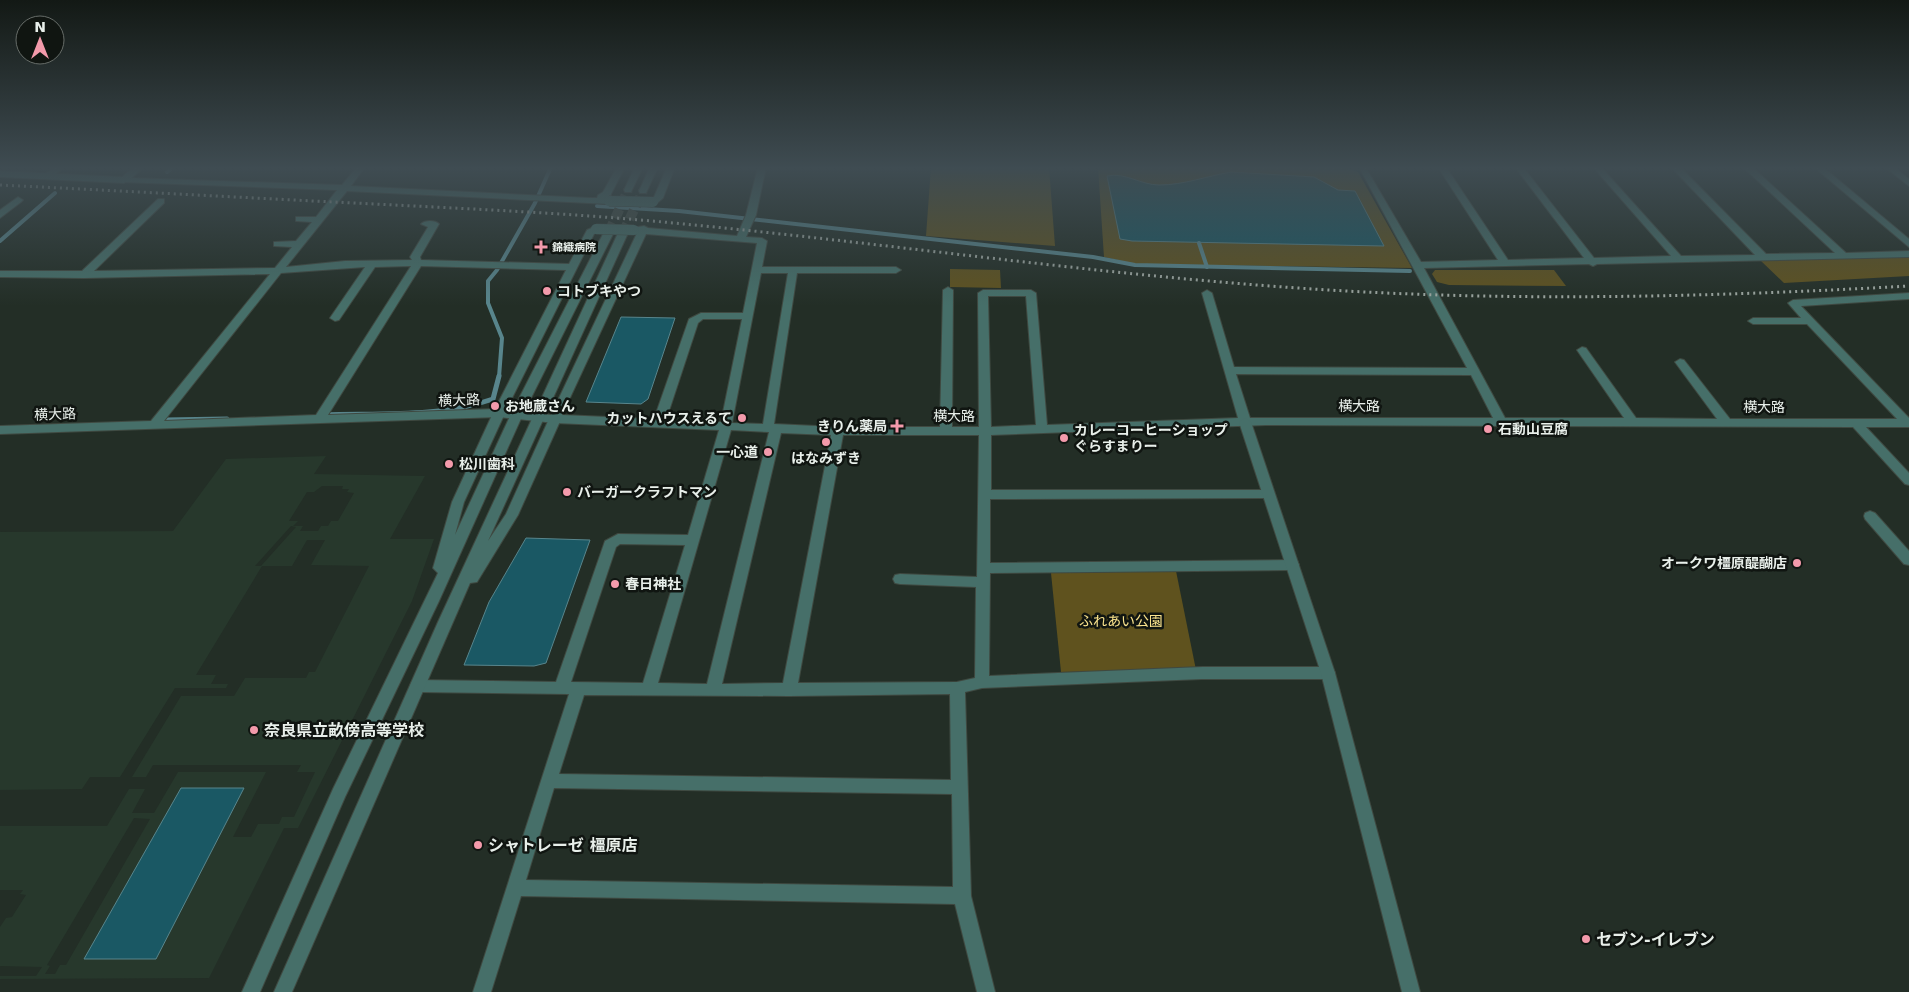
<svg xmlns="http://www.w3.org/2000/svg" width="1909" height="992" viewBox="0 0 1909 992" font-family="'DejaVu Sans','Noto Sans JP',sans-serif">
  <style>
    .built { fill: #27382c; fill-rule: evenodd }
    .green { fill: #5f521e }
    .water { fill: #1a5864; stroke: #58858c }
    .lines { fill: none; stroke-linecap: round; stroke-linejoin: round }
    .stream-far1 { stroke: #58858c; stroke-width: 4 }
    .stream { stroke: #58858c; stroke-width: 5 }
    .tertiary-tunnel { stroke: #414b43; stroke-width: 10; stroke-dasharray: 10 5; stroke-linecap: butt }
    .minor-casing { stroke: #3f4941; stroke-width: 2 }
    .tertiary-casing { stroke: #3f4941; stroke-width: 2 }
    .minor { fill: #466f69; fill-rule: evenodd }
    .tertiary { fill: #466f69; fill-rule: evenodd }
    .rail { stroke: #9fa8a2; stroke-width: 3; stroke-dasharray: 2 4; stroke-linecap: butt }
    .minor-bridge-casing { stroke: #3f4941; stroke-width: 11; stroke-linecap: butt }
    .tertiary-bridge-casing { stroke: #3f4941; stroke-width: 11; stroke-linecap: butt }
    .minor-bridge { stroke: #466f69; stroke-width: 10 }
    .tertiary-bridge { stroke: #466f69; stroke-width: 10 }
    .poi-dot { fill: #f39aab; stroke: #101511; stroke-width: 2 }
    .labels { text-anchor: middle; stroke-width: 5; stroke-linejoin: round; paint-order: stroke }
    .far-poi-label { font-size: 11px; font-weight: bold; fill: #e8efea; stroke: #101511; text-anchor: start }
    .poi-label { font-size: 14px; font-weight: bold; fill: #e8efea; stroke: #101511; text-anchor: start }
    .street-label { font-size: 14px; fill: #e8efea; stroke: #101511 }
    .park-label { font-size: 14px; fill: #fae38d; stroke: #101511 }
    .near-poi-label { font-size: 16px; font-weight: bold; fill: #e8efea; stroke: #101511; text-anchor: start }
  </style>
  <rect width="100%" height="100%" fill="#232e26"/>
  <path class="built" d="M 326,456 L 314,474 L 425,476 L 390,539 L 434,539 L 412,601 L 298,828 L 284,828 L 209,978 L 0,979 L 0,976 L 36,976 L 42,967 L 0,966 L 0,927 L 6,918 L 12,917 L 26,895 L 20,894 L 23,890 L 0,890 L 0,826 L 107,826 L 129,789 L 145,789 L 132,813 L 154,813 L 178,772 L 266,772 L 233,837 L 251,837 L 258,824 L 279,824 L 282,817 L 294,817 L 315,772 L 297,772 L 301,765 L 153,765 L 146,777 L 132,777 L 181,696 L 234,696 L 245,678 L 306,678 L 309,672 L 315,672 L 369,566 L 311,565 L 325,540 L 307,540 L 292,566 L 262,566 L 196,675 L 216,675 L 211,684 L 228,684 L 226,688 L 175,688 L 120,777 L 90,777 L 82,789 L 0,790 L 0,532 L 173,531 L 226,459 ZM 322,486 L 343,486 L 342,489 L 349,489 L 347,492 L 354,493 L 338,521 L 331,521 L 328,526 L 321,526 L 318,531 L 300,531 L 303,526 L 293,526 L 298,521 L 289,521 L 307,492 L 314,492 ZM 291,526 L 296,527 L 261,566 L 255,566 ZM 243,788 L 85,959 L 181,789 ZM 134,818 L 150,819 L 66,965 L 60,965 L 55,974 L 45,974 L 50,966 L 47,965 Z"/>
  <g class="green">
    <path d="M 931,167 L 1049,167 L 1055,246 L 926,236 Z"/>
    <path d="M 1098,167 L 1343,167 L 1358,172 L 1412,268 L 1135,264 L 1104,257 Z"/>
    <path d="M 1909,256 L 1909,276 L 1784,283 L 1760,260 Z"/>
    <path d="M 950,269 L 1000,270 L 1001,288 L 950,287 Z"/>
    <path d="M 1435,270 L 1554,270 L 1566,286 L 1449,285 L 1437,282 L 1432,274 Z"/>
    <path d="M 1176,571 L 1196,670 L 1061,672 L 1051,573 Z"/>
  </g>
  <g class="water">
    <path d="M 1231,172 L 1314,177 L 1338,190 L 1355,191 L 1384,246 L 1132,241 L 1120,239 L 1107,176 C 1125,172 1141,185 1159,185 C 1184,185 1207,176 1231,172 Z"/>
    <path d="M 621,317 L 675,318 L 648,399 L 641,404 L 586,402 Z"/>
    <path d="M 526,538 L 590,540 L 546,663 L 534,666 L 464,665 L 489,602 Z"/>
    <path d="M 181,788 L 244,788 L 156,959 L 84,959 Z"/>
  </g>
  <g class="lines">
    <g class="stream-far1">
      <path d="M 167,172 L 173,167"/>
      <path d="M 597,206 L 679,211 L 1093,257 L 1135,265 L 1410,271"/>
      <path d="M 0,241 L 55,193"/>
      <path d="M 1199,243 L 1207,267"/>
      <path d="M 499,377 L 502,338 L 488,303 L 488,281 L 497,270 L 535,203 L 551,167"/>
    </g>
    <g class="stream">
      <path d="M 323,415 C 379,413 439,418 493,399 L 499,376"/>
      <path d="M 165,420 L 227,419"/>
    </g>
    <g class="tertiary-tunnel">
      <path d="M 609,232 L 628,190"/>
      <path d="M 623,233 L 643,191"/>
    </g>
    <g class="minor-casing">
      <g id="minor">
        <path d="M 55,167 L 64,167 L 51,178 L 45,178 L 45,174 Z"/>
        <path d="M 134,167 L 143,167 L 132,178 L 342,185 L 357,167 L 365,167 L 351,186 L 590,198 L 597,198 L 598,195 L 603,192 L 617,167 L 625,167 L 611,194 L 611,198 L 614,201 L 609,204 L 347,191 L 286,267 L 345,261 L 412,260 L 410,257 L 428,227 L 421,224 C 425,220 435,220 439,224 L 420,257 L 421,260 L 569,264 L 587,230 L 596,226 L 599,227 L 601,229 L 594,234 L 506,410 L 551,415 L 637,233 L 631,232 L 631,228 L 644,226 L 648,228 L 737,236 L 746,215 L 758,167 L 766,167 L 756,215 L 746,237 L 762,238 L 767,241 L 762,267 L 896,267 L 901,270 L 896,273 L 797,273 L 774,424 L 838,427 L 940,427 L 943,290 L 948,287 L 953,290 L 952,427 L 979,427 L 978,293 L 983,290 L 1031,290 L 1036,293 L 1047,425 L 1238,418 L 1202,293 L 1207,290 L 1212,293 L 1234,367 L 1467,368 L 1359,167 L 1366,168 L 1421,262 L 1498,260 L 1438,167 L 1446,167 L 1508,260 L 1584,258 L 1515,167 L 1523,167 L 1594,258 L 1671,256 L 1593,167 L 1601,167 L 1681,256 L 1755,255 L 1671,167 L 1680,167 L 1766,254 L 1835,253 L 1743,167 L 1752,167 L 1846,253 L 1909,251 L 1909,257 L 1597,264 L 1593,266 L 1589,264 L 1424,268 L 1505,418 L 1624,418 L 1577,350 L 1582,347 L 1586,348 L 1636,418 L 1717,419 L 1675,362 L 1680,359 L 1684,360 L 1730,419 L 1897,419 L 1807,324 L 1753,324 L 1748,321 L 1753,318 L 1801,318 L 1788,303 L 1793,300 L 1909,293 L 1909,299 L 1801,306 L 1909,418 L 1909,427 L 1866,427 L 1909,473 L 1909,485 L 1905,484 L 1853,427 L 1266,425 L 991,435 L 991,490 L 1267,490 L 1273,494 L 1267,498 L 990,499 L 990,563 L 1292,560 L 1297,561 L 1299,565 L 1297,569 L 1292,570 L 990,573 L 989,676 L 1202,667 L 1328,667 L 1333,669 L 1335,673 L 1333,677 L 1328,679 L 1202,679 L 982,688 L 965,692 L 971,896 L 995,992 L 977,992 L 955,904 L 521,896 L 491,992 L 473,992 L 569,694 L 417,692 L 412,690 L 410,686 L 412,682 L 417,680 L 556,682 L 605,541 L 618,534 L 688,535 L 719,430 L 555,423 L 499,417 L 0,434 L 0,426 L 151,421 L 270,274 L 84,278 L 0,277 L 0,271 L 82,271 L 158,199 L 164,199 L 164,203 L 94,271 L 275,268 L 292,247 L 274,246 L 274,242 L 296,241 L 312,222 L 296,221 L 296,217 L 316,217 L 337,190 L 121,182 L 121,178 ZM 646,234 L 757,243 L 743,313 L 701,313 L 689,319 L 654,419 L 562,415 ZM 411,266 L 316,415 L 164,421 L 281,273 L 365,267 L 330,318 L 335,321 L 339,320 L 375,267 ZM 421,266 L 566,270 L 495,409 L 328,415 ZM 761,273 L 788,273 L 763,424 L 732,423 ZM 988,296 L 1026,296 L 1036,425 L 991,427 ZM 703,319 L 742,319 L 721,422 L 666,420 L 698,323 ZM 1236,374 L 1471,375 L 1493,418 L 1250,418 ZM 731,430 L 769,432 L 707,684 L 658,683 ZM 781,433 L 831,435 L 783,683 L 722,684 ZM 843,435 L 979,435 L 977,577 L 900,574 L 895,575 L 893,579 L 895,583 L 900,584 L 976,587 L 975,678 L 957,682 L 798,683 ZM 620,544 L 685,545 L 643,683 L 571,682 L 616,547 ZM 950,694 L 951,780 L 559,774 L 584,695 L 789,696 ZM 554,788 L 952,794 L 953,887 L 526,880 Z"/>
        <path d="M 667,167 L 675,167 L 663,198 L 656,204 L 650,204 L 648,202 L 654,197 Z"/>
        <path d="M 1814,167 L 1823,167 L 1909,239 L 1909,247 Z"/>
        <path d="M 1885,167 L 1894,167 L 1909,179 L 1909,186 Z"/>
        <path d="M 18,197 L 23,200 L 21,202 L 0,218 L 0,210 Z"/>
        <path d="M 1870,511 L 1875,513 L 1909,551 L 1909,565 L 1904,564 L 1865,519 L 1864,516 L 1865,513 Z"/>
      </g>
    </g>
    <g class="tertiary-casing">
      <g id="tertiary">
        <path d="M 635,167 L 643,167 L 631,192 L 625,192 L 624,190 Z"/>
        <path d="M 650,167 L 658,167 L 646,193 L 640,193 L 639,191 Z"/>
        <path d="M 0,171 L 124,177 L 128,180 L 124,183 L 0,177 Z"/>
        <path d="M 609,229 L 614,232 L 523,414 L 439,601 L 345,797 L 260,992 L 242,992 L 333,789 L 438,573 L 433,568 L 452,502 L 493,413 L 499,409 L 505,413 L 464,502 L 455,535 L 511,414 L 604,232 Z"/>
        <path d="M 623,230 L 628,233 L 488,541 L 506,514 L 549,419 L 551,416 L 559,416 L 561,419 L 518,515 L 477,582 L 470,583 L 292,992 L 274,992 L 438,622 L 618,233 Z"/>
        <path d="M 1245,418 L 1251,422 L 1335,673 L 1420,992 L 1402,992 L 1321,673 L 1239,422 Z"/>
      </g>
    </g>
    <use href="#minor" class="minor"/>
    <use href="#tertiary" class="tertiary"/>
    <path class="rail" d="M 0,185 C 125,191 250,198 375,204 C 471,209 567,213 663,222 C 880,242 1095,275 1313,289 C 1512,302 1710,297 1909,286"/>
    <g class="minor-bridge-casing">
      <path id="minor-bridge" d="M 596,229 L 634,230"/>
    </g>
    <g class="tertiary-bridge-casing">
      <path id="tertiary-bridge" d="M 609,201 L 653,202"/>
    </g>
    <use href="#minor-bridge" class="minor-bridge"/>
    <use href="#tertiary-bridge" class="tertiary-bridge"/>
  </g>
  <linearGradient id="sky" x2="0" y2="1"><stop stop-color="#131915"/><stop offset="0.55" stop-color="#3f4c52"/><stop offset="1" stop-color="#3f4c52" stop-opacity="0"/></linearGradient>
  <rect width="1909" height="306" fill="url(#sky)"/>
  <g class="poi-dot">
    <path d="M538.5 239.5h5v5h5v5h-5v5h-5v-5h-5v-5h5z"/>
    <circle cx="547" cy="291" r="5"/>
    <circle cx="495" cy="406" r="5"/>
    <circle cx="742" cy="418" r="5"/>
    <path d="M894.5 418.5h5v5h5v5h-5v5h-5v-5h-5v-5h5z"/>
    <circle cx="1488" cy="429" r="5"/>
    <circle cx="1064" cy="438" r="5"/>
    <circle cx="826" cy="442" r="5"/>
    <circle cx="768" cy="452" r="5"/>
    <circle cx="449" cy="464" r="5"/>
    <circle cx="567" cy="492" r="5"/>
    <circle cx="1797" cy="563" r="5"/>
    <circle cx="615" cy="584" r="5"/>
    <circle cx="254" cy="730" r="5"/>
    <circle cx="478" cy="845" r="5"/>
    <circle cx="1586" cy="939" r="5"/>
  </g>
  <g class="labels">
    <g class="far-poi-label">
      <text x="552" y="251">錦織病院</text>
    </g>
    <g class="poi-label">
      <text x="557" y="296">コトブキやつ</text>
      <text x="505" y="411">お地蔵さん</text>
      <text x="732" y="423" text-anchor="end">カットハウスえるて</text>
      <text x="887" y="431" text-anchor="end">きりん薬局</text>
      <text x="1498" y="434">石動山豆腐</text>
      <text x="1074" y="435">カレーコーヒーショップ<tspan x="1074" dy="16">ぐらすまりー</tspan></text>
      <text x="758" y="457" text-anchor="end">一心道</text>
      <text x="826" y="463" text-anchor="middle">はなみずき</text>
      <text x="459" y="469">松川歯科</text>
      <text x="577" y="497">バーガークラフトマン</text>
      <text x="1787" y="568" text-anchor="end">オークワ橿原醍醐店</text>
      <text x="625" y="589">春日神社</text>
    </g>
    <g class="street-label">
      <text transform="translate(459 400) rotate(-2)" y="5">横大路</text>
      <text x="1359" y="411">横大路</text>
      <text x="1764" y="412">横大路</text>
      <text transform="translate(55 414) rotate(-2)" y="5">横大路</text>
      <text x="954" y="421">横大路</text>
    </g>
    <g class="park-label">
      <text x="1121" y="626">ふれあい公園</text>
    </g>
    <g class="near-poi-label">
      <text x="264" y="736">奈良県立畝傍高等学校</text>
      <text x="488" y="851">シャトレーゼ 橿原店</text>
      <text x="1596" y="945">セブン-イレブン</text>
    </g>
  </g>
  <g transform="translate(40 40)"><circle r="24" fill="#101511" stroke="#666c68"/>
  <path d="M0-4L9 19L0 12L-9 19Z" fill="#f39aab"/>
  <text y="-8" font-size="14" font-weight="bold" text-anchor="middle" fill="#e8efea">N</text>
  </g>
</svg>
